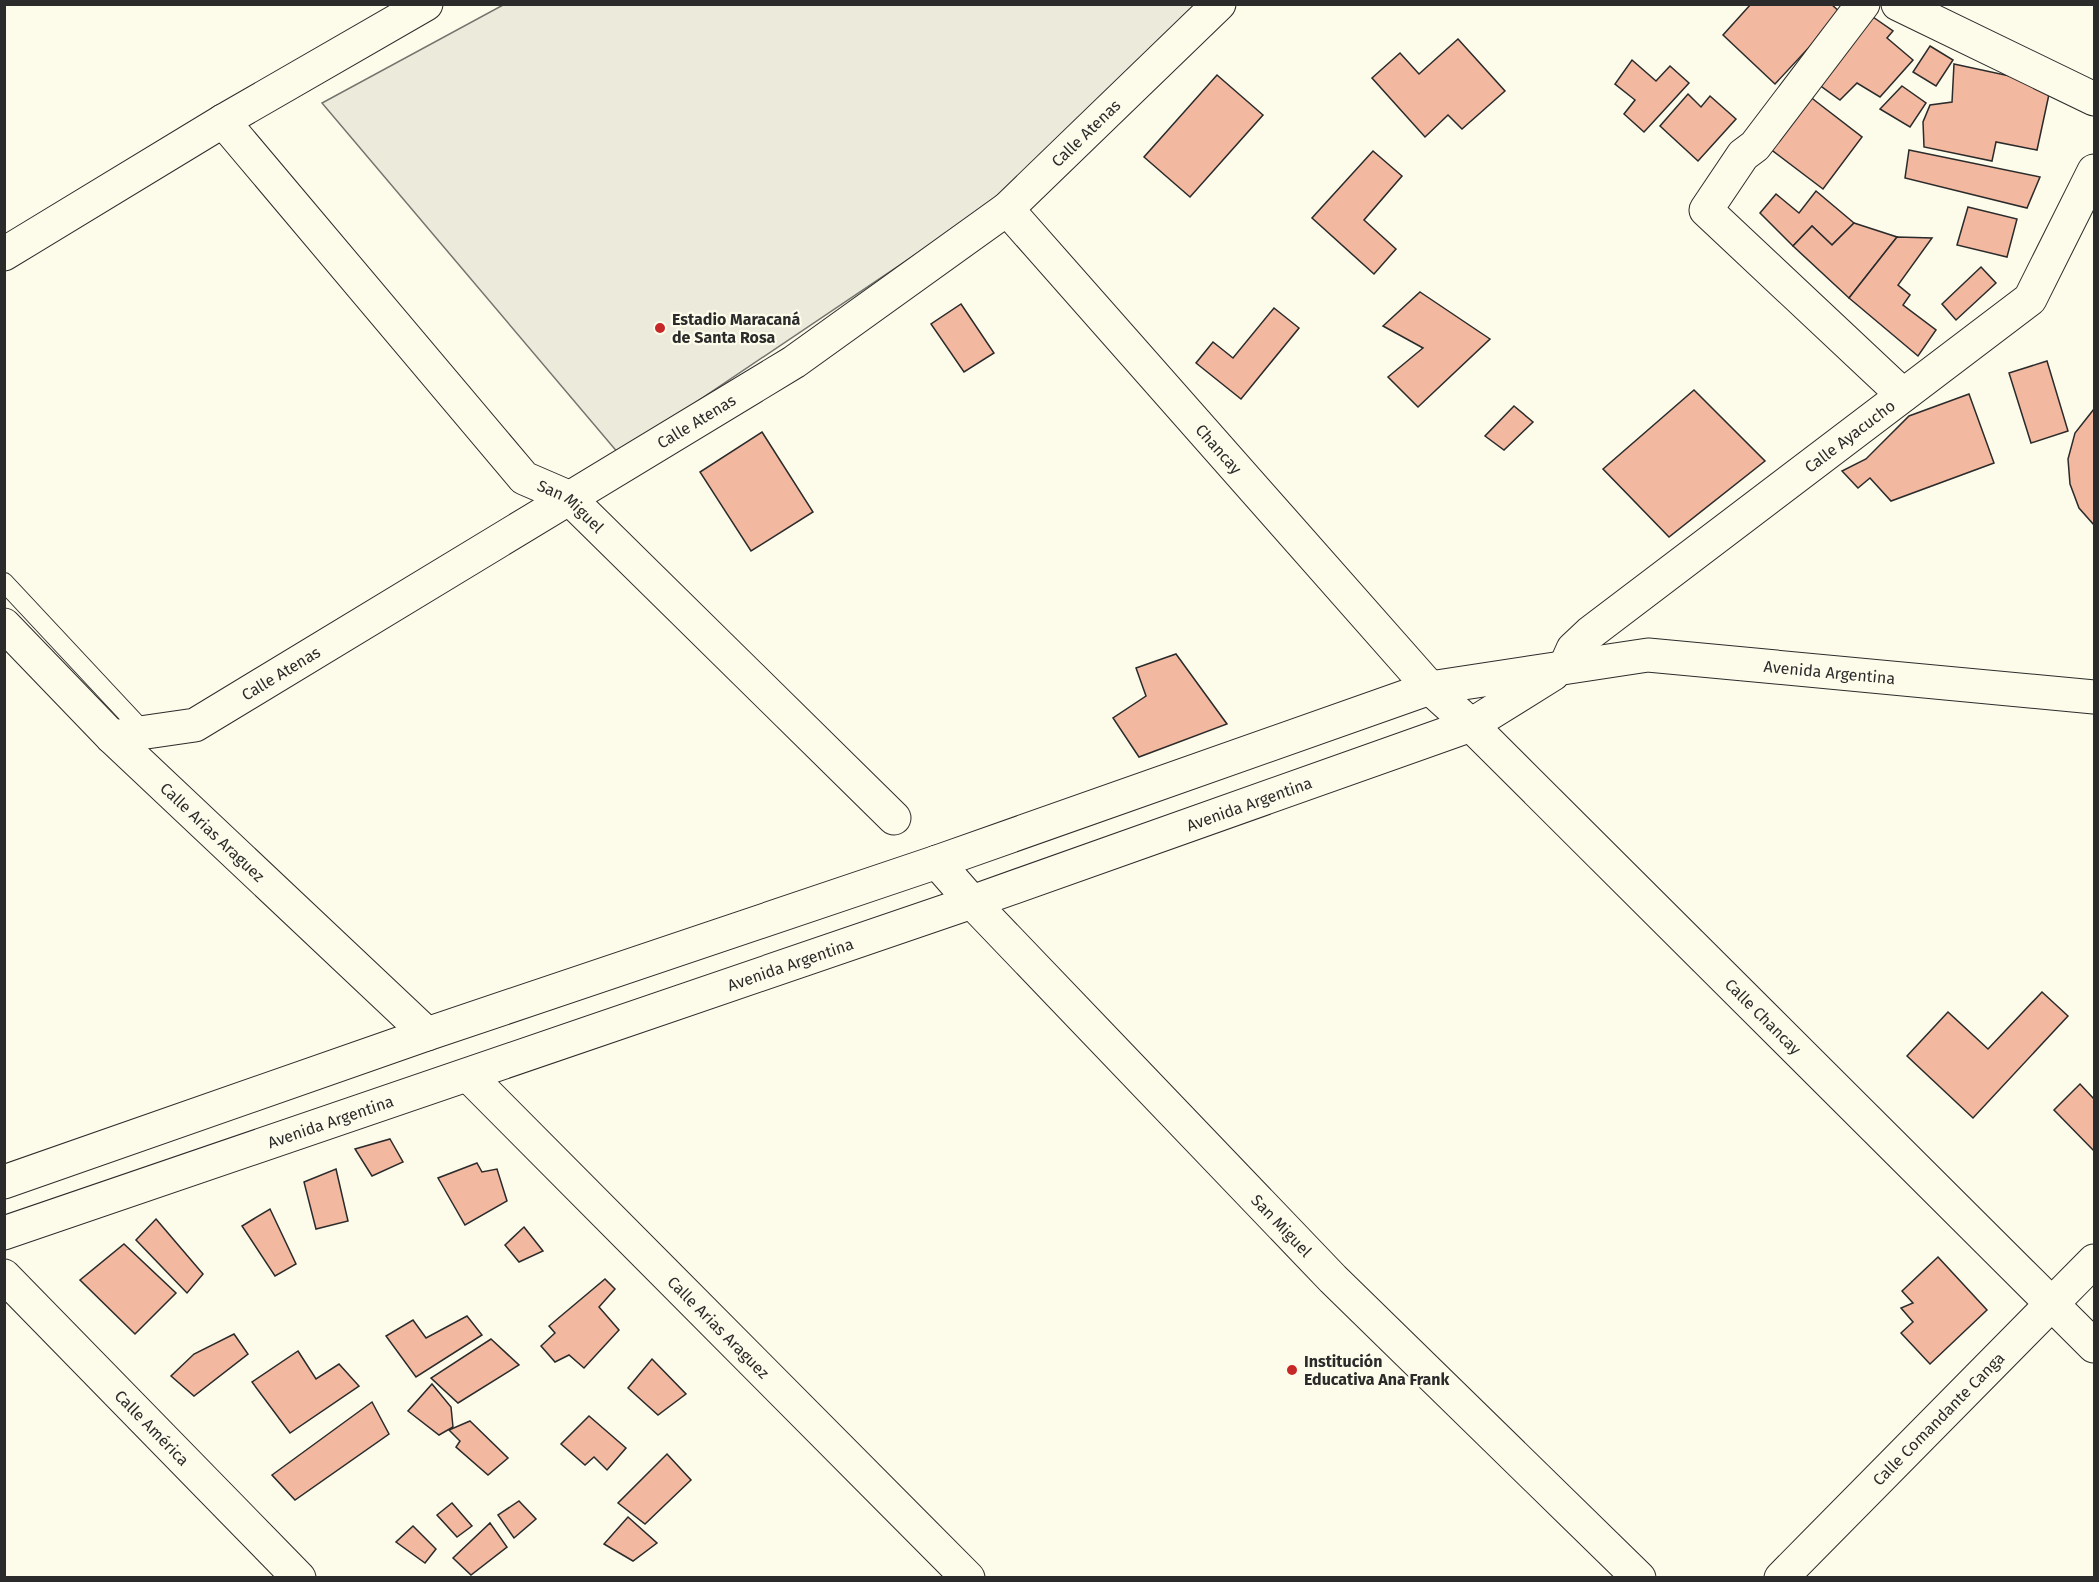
<svg xmlns="http://www.w3.org/2000/svg" width="2099" height="1582" viewBox="0 0 2099 1582" font-family="'Fira Sans',sans-serif">
  <style>
    .pitch { fill: #ecebdb; stroke: #74746e; stroke-width: 1.5 }
    .building { fill: #f2b8a0; stroke: #2b2b2b; stroke-width: 1.5 }
    .lines { fill: none; stroke-linecap: round; stroke-linejoin: round }
    .lane-casing { stroke: #2b2b2b; stroke-width: 20 }
    .street-casing { stroke: #2b2b2b; stroke-width: 35 }
    .secondary-casing { stroke: #2b2b2b; stroke-width: 35 }
    .lane { stroke: #fdfbea; stroke-width: 18 }
    .street { stroke: #fdfbea; stroke-width: 33 }
    .secondary { stroke: #fdfbea; stroke-width: 33 }
    .poi-dot { fill: #c62828; stroke: #fdfbea; stroke-width: 2 }
    .labels { text-anchor: middle; stroke-width: 4.5; stroke-linejoin: round; paint-order: stroke }
    .street-label { font-size: 16px; fill: #2b2b2b; stroke: #fdfbea }
    .poi-label { font-size: 16px; font-weight: bold; fill: #2b2b2b; stroke: #fdfbea; text-anchor: start }
  </style>
  <rect width="100%" height="100%" fill="#fdfbea"/>
  <path class="pitch" d="M 503,5 L 1209,5 L 995,201 L 619,454 L 322,103 Z"/>
  <g class="building">
    <path d="M 1751,4 L 1831,4 L 1841,13 L 1775,84 L 1723,35 Z"/>
    <path d="M 1873,17 L 1893,31 L 1887,38 L 1913,60 L 1880,97 L 1857,83 L 1840,100 L 1818,84 Z"/>
    <path d="M 1458,39 L 1505,91 L 1462,129 L 1448,115 L 1425,137 L 1372,78 L 1400,53 L 1419,74 Z"/>
    <path d="M 1930,46 L 1953,60 L 1936,86 L 1913,72 Z"/>
    <path d="M 1632,60 L 1656,81 L 1670,66 L 1689,83 L 1644,132 L 1624,114 L 1635,100 L 1615,84 Z"/>
    <path d="M 1954,64 L 2051,85 L 2037,150 L 1996,142 L 1992,161 L 1924,147 L 1923,122 L 1930,105 L 1952,102 Z"/>
    <path d="M 1217,75 L 1263,115 L 1190,197 L 1144,157 Z"/>
    <path d="M 1902,86 L 1926,103 L 1910,127 L 1880,109 Z"/>
    <path d="M 1688,94 L 1701,107 L 1710,96 L 1736,119 L 1698,161 L 1660,126 Z"/>
    <path d="M 1809,96 L 1862,137 L 1823,189 L 1769,148 Z"/>
    <path d="M 1909,150 L 2040,177 L 2027,208 L 1905,178 Z"/>
    <path d="M 1373,151 L 1402,176 L 1364,220 L 1396,249 L 1374,274 L 1312,218 Z"/>
    <path d="M 1816,191 L 1854,223 L 1832,245 L 1812,226 L 1793,246 L 1760,213 L 1776,194 L 1799,213 Z"/>
    <path d="M 1968,207 L 2017,219 L 2007,257 L 1957,245 Z"/>
    <path d="M 1854,223 L 1897,237 L 1849,298 L 1793,246 L 1812,226 L 1832,245 Z"/>
    <path d="M 1897,237 L 1932,238 L 1898,285 L 1910,295 L 1903,305 L 1936,330 L 1918,356 L 1849,298 Z"/>
    <path d="M 1981,267 L 1996,283 L 1956,320 L 1942,304 Z"/>
    <path d="M 1420,292 L 1490,339 L 1418,407 L 1388,377 L 1423,348 L 1383,326 Z"/>
    <path d="M 961,304 L 994,353 L 964,372 L 931,324 Z"/>
    <path d="M 1274,308 L 1299,328 L 1241,399 L 1196,363 L 1213,342 L 1233,358 Z"/>
    <path d="M 2047,361 L 2068,431 L 2031,443 L 2009,373 Z"/>
    <path d="M 1694,390 L 1765,461 L 1669,537 L 1603,469 Z"/>
    <path d="M 1969,394 L 1994,463 L 1891,501 L 1870,478 L 1858,488 L 1842,471 L 1866,459 L 1909,416 Z"/>
    <path d="M 1514,406 L 1533,422 L 1504,450 L 1485,436 Z"/>
    <path d="M 2094,409 L 2094,525 L 2079,508 L 2070,484 L 2068,459 L 2075,433 Z"/>
    <path d="M 762,432 L 813,512 L 751,551 L 700,472 Z"/>
    <path d="M 1176,654 L 1227,724 L 1139,757 L 1113,718 L 1146,696 L 1136,668 Z"/>
    <path d="M 2042,992 L 2068,1016 L 1973,1118 L 1907,1056 L 1948,1012 L 1988,1049 Z"/>
    <path d="M 2080,1084 L 2094,1099 L 2094,1151 L 2054,1110 Z"/>
    <path d="M 390,1139 L 403,1162 L 372,1176 L 355,1149 Z"/>
    <path d="M 477,1163 L 482,1172 L 497,1169 L 507,1201 L 465,1225 L 438,1178 Z"/>
    <path d="M 336,1169 L 348,1221 L 316,1229 L 304,1182 Z"/>
    <path d="M 270,1209 L 296,1264 L 275,1276 L 242,1226 Z"/>
    <path d="M 156,1219 L 203,1274 L 187,1293 L 136,1240 Z"/>
    <path d="M 524,1227 L 543,1251 L 519,1262 L 505,1245 Z"/>
    <path d="M 124,1244 L 176,1293 L 135,1334 L 80,1280 Z"/>
    <path d="M 1938,1257 L 1987,1310 L 1930,1364 L 1901,1333 L 1913,1322 L 1901,1308 L 1913,1303 L 1902,1291 Z"/>
    <path d="M 605,1279 L 615,1289 L 599,1307 L 619,1330 L 584,1368 L 569,1355 L 555,1362 L 541,1346 L 555,1333 L 549,1326 Z"/>
    <path d="M 467,1316 L 482,1335 L 416,1377 L 386,1336 L 413,1320 L 426,1338 Z"/>
    <path d="M 234,1334 L 248,1354 L 194,1396 L 171,1376 L 194,1354 Z"/>
    <path d="M 491,1339 L 519,1365 L 458,1403 L 431,1378 Z"/>
    <path d="M 298,1351 L 316,1379 L 339,1364 L 359,1386 L 290,1433 L 252,1382 Z"/>
    <path d="M 652,1359 L 686,1394 L 658,1415 L 628,1388 Z"/>
    <path d="M 432,1384 L 451,1407 L 453,1427 L 439,1435 L 408,1411 Z"/>
    <path d="M 372,1402 L 389,1434 L 295,1500 L 272,1475 Z"/>
    <path d="M 589,1416 L 626,1448 L 607,1470 L 594,1457 L 585,1465 L 561,1444 Z"/>
    <path d="M 470,1421 L 508,1458 L 488,1475 L 456,1447 L 460,1441 L 449,1430 Z"/>
    <path d="M 667,1454 L 691,1480 L 645,1524 L 618,1503 Z"/>
    <path d="M 519,1501 L 536,1519 L 514,1538 L 498,1515 Z"/>
    <path d="M 452,1503 L 472,1526 L 457,1537 L 437,1515 Z"/>
    <path d="M 628,1517 L 657,1543 L 633,1561 L 604,1544 Z"/>
    <path d="M 490,1523 L 507,1547 L 471,1575 L 453,1558 Z"/>
    <path d="M 413,1526 L 436,1549 L 425,1563 L 396,1542 Z"/>
  </g>
  <g class="lines">
    <g class="lane-casing">
      <path id="lane" d="M 4,582 L 146,734"/>
    </g>
    <g class="street-casing">
      <g id="street">
        <path d="M 1863,4 L 1755,146 L 1743,155 L 1706,210 L 1903,395"/>
        <path d="M 1898,4 L 2094,99"/>
        <path id="s1" d="M 223,121 L 524,478 L 568,497 L 894,818"/>
        <path id="s2" d="M 1007,209 L 1430,688 L 1471,725 L 2094,1346"/>
        <path d="M 4,254 L 223,121 L 426,4"/>
        <path id="s3" d="M 4,625 L 112,737 L 427,1034"/>
        <path id="s4" d="M 1565,667 L 1573,649 L 1590,633 L 2030,299 L 2094,171"/>
        <path id="s5" d="M 112,737 L 195,725 L 794,362 L 1007,209 L 1219,4"/>
        <path id="s6" d="M 937,862 L 972,902 L 1333,1279 L 1639,1578"/>
        <path id="s7" d="M 469,1076 L 968,1578"/>
        <path id="s8" d="M 4,1276 L 299,1578"/>
        <path id="s9" d="M 1781,1578 L 2094,1261"/>
      </g>
    </g>
    <g class="secondary-casing">
      <g id="secondary">
        <path id="s10" d="M 4,1182 L 427,1034 L 937,862 L 1430,688 L 1648,655 L 2094,697"/>
        <path id="s11" d="M 4,1233 L 972,902 L 1471,725 L 1553,674"/>
      </g>
    </g>
    <use href="#lane" class="lane"/>
    <use href="#street" class="street"/>
    <use href="#secondary" class="secondary"/>
  </g>
  <g class="poi-dot">
    <circle cx="660" cy="328" r="6"/>
    <circle cx="1292" cy="1370" r="6"/>
  </g>
  <g class="labels">
    <g class="street-label">
      <text dy="6" stroke="none"><textPath href="#s5" startOffset="1156">Calle Atenas</textPath></text>
      <text dy="6" stroke="none"><textPath href="#s5" startOffset="670">Calle Atenas</textPath></text>
      <text dy="6" stroke="none"><textPath href="#s4" startOffset="369">Calle Ayacucho</textPath></text>
      <text dy="6" stroke="none"><textPath href="#s2" startOffset="320">Chancay</textPath></text>
      <text dy="6" stroke="none"><textPath href="#s1" startOffset="522">San Miguel</textPath></text>
      <text dy="6" stroke="none"><textPath href="#s10" startOffset="1912">Avenida Argentina</textPath></text>
      <text dy="6" stroke="none"><textPath href="#s5" startOffset="184">Calle Atenas</textPath></text>
      <text dy="6" stroke="none"><textPath href="#s11" startOffset="1317">Avenida Argentina</textPath></text>
      <text dy="6" stroke="none"><textPath href="#s3" startOffset="294">Calle Arias Araguez</textPath></text>
      <text dy="6" stroke="none"><textPath href="#s11" startOffset="831">Avenida Argentina</textPath></text>
      <text dy="6" stroke="none"><textPath href="#s2" startOffset="1107">Calle Chancay</textPath></text>
      <text dy="6" stroke="none"><textPath href="#s11" startOffset="345">Avenida Argentina</textPath></text>
      <text dy="6" stroke="none"><textPath href="#s6" startOffset="501">San Miguel</textPath></text>
      <text dy="6" stroke="none"><textPath href="#s7" startOffset="354">Calle Arias Araguez</textPath></text>
      <text dy="6" stroke="none"><textPath href="#s9" startOffset="224">Calle Comandante Canga</textPath></text>
      <text dy="6" stroke="none"><textPath href="#s8" startOffset="212">Calle América</textPath></text>
    </g>
    <g class="poi-label">
      <text x="672" y="325">Estadio Maracaná<tspan x="672" dy="18">de Santa Rosa</tspan></text>
      <text x="1304" y="1367">Institución<tspan x="1304" dy="18">Educativa Ana Frank</tspan></text>
    </g>
  </g>
  <rect width="2099" height="1582" fill="none" stroke="#2b2b2b" stroke-width="12"/>
</svg>
